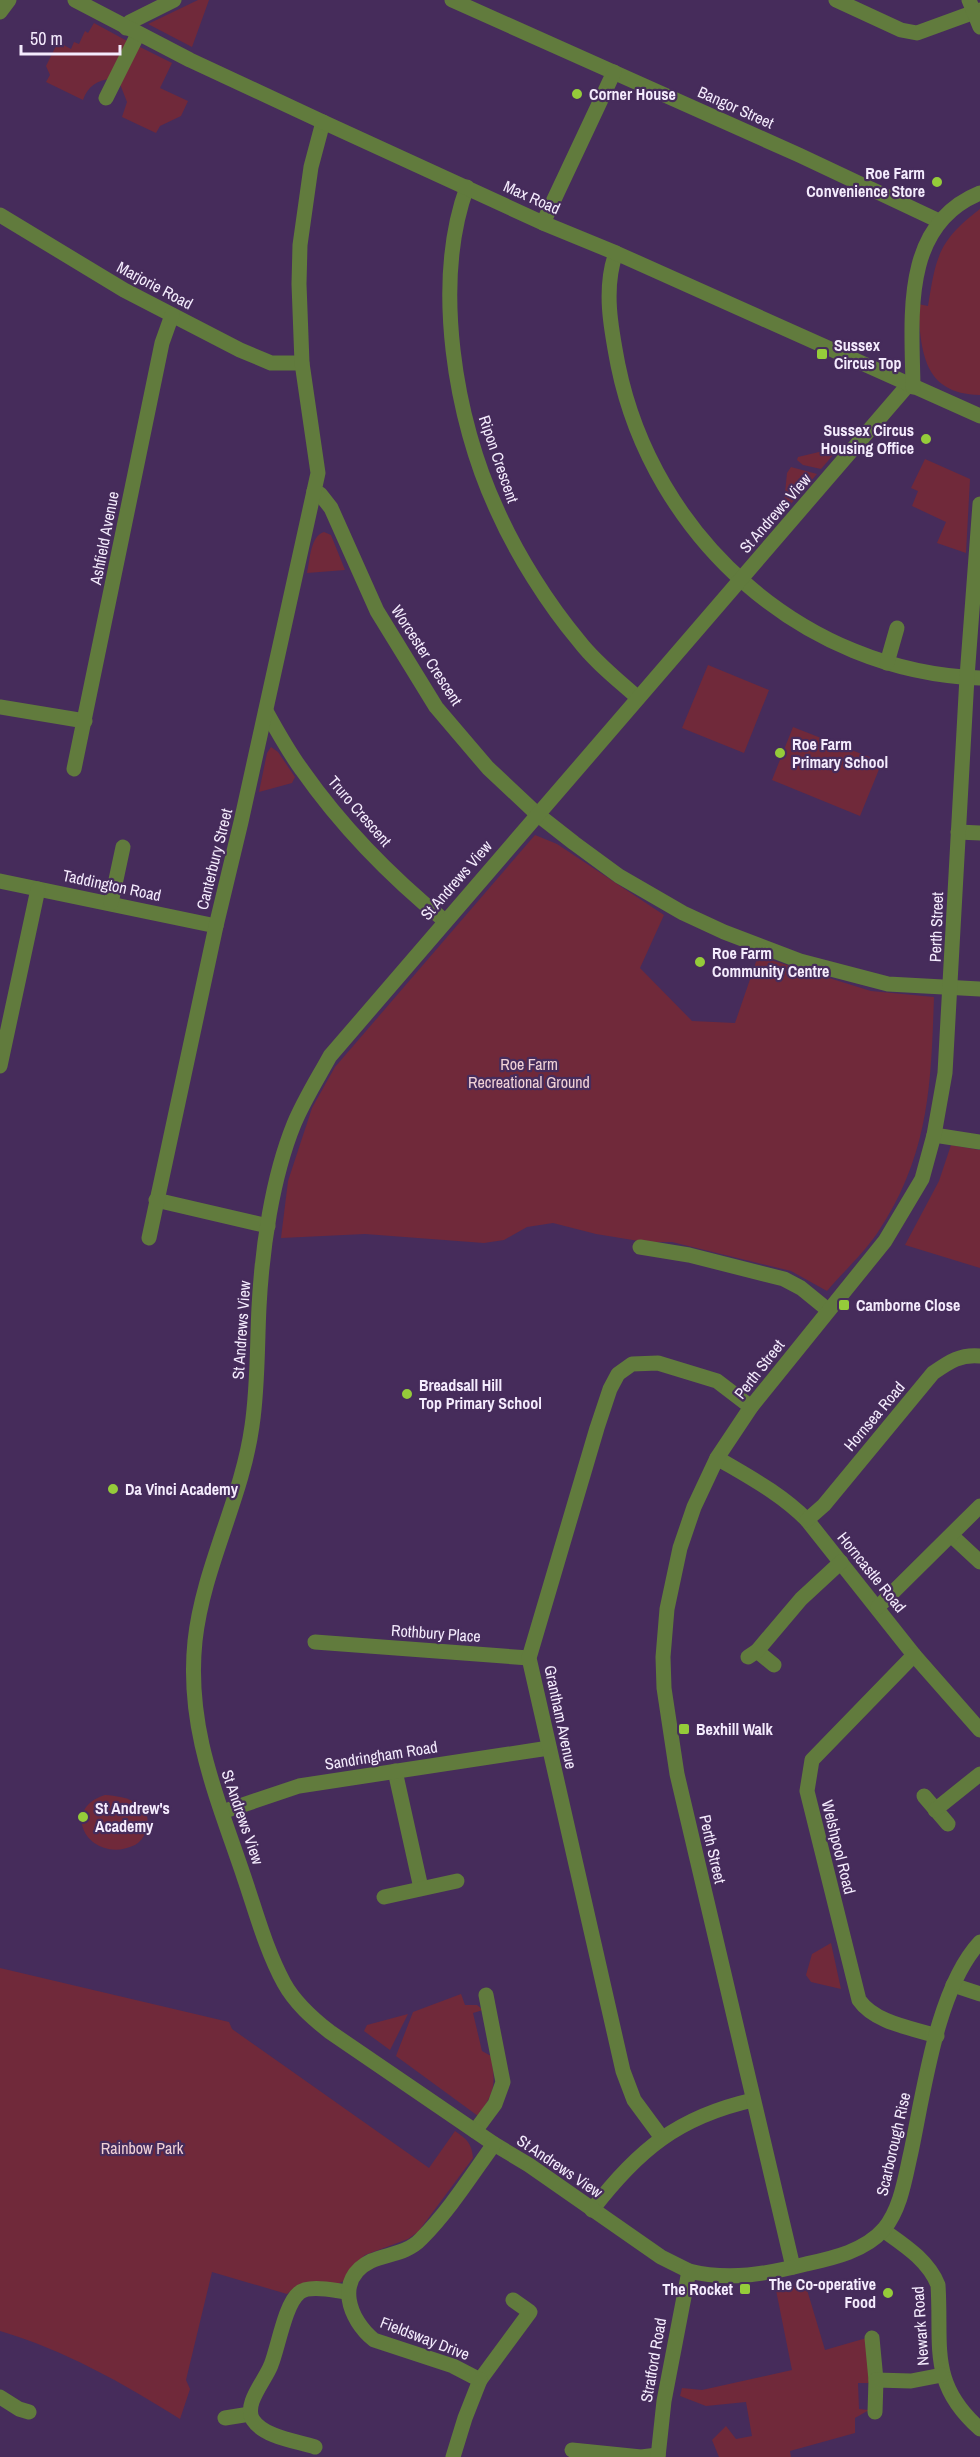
<svg xmlns="http://www.w3.org/2000/svg" width="980" height="2457" viewBox="0 0 980 2457" font-family="'Archivo Narrow',sans-serif">
  <style>
    .green { fill: #70293a }
    .lines { fill: none; stroke-linecap: round; stroke-linejoin: round }
    .minor { stroke: #617b3d; stroke-width: 15 }
    .tertiary { stroke: #617b3d; stroke-width: 15 }
    .poi-dot { fill: #95cc3a; stroke: #462c5b; stroke-width: 2 }
    .labels { text-anchor: middle; stroke-width: 4.5; stroke-linejoin: round; paint-order: stroke }
    .poi-label { font-size: 16px; font-weight: bold; fill: #f4ebfd; stroke: #462c5b; text-anchor: start }
    .street-label { font-size: 16px; fill: #f4ebfd; stroke: #462c5b }
    .park-label { font-size: 16px; fill: #f0d1d6; stroke: #462c5b }
  </style>
  <rect width="100%" height="100%" fill="#462c5b"/>
  <g class="green">
    <path d="M 198,0 L 209,0 L 192,47 L 148,24 Z"/>
    <path d="M 94,23 L 129,42 L 111,79 C 97,80 88,86 83,100 L 46,82 L 50,75 L 46,66 L 58,42 L 71,49 L 74,42 L 79,44 L 85,31 L 88,33 Z"/>
    <path d="M 138,46 L 172,63 L 160,88 L 188,101 L 181,116 L 160,126 L 156,133 L 122,117 L 127,102 L 120,84 Z"/>
    <path d="M 980,209 L 980,395 C 922,394 921,350 918,304 L 928,306 C 936,257 938,241 980,209 Z"/>
    <path d="M 840,447 L 821,469 L 803,465 L 797,460 L 798,457 Z"/>
    <path d="M 925,459 L 970,479 L 966,553 L 937,543 L 946,522 L 912,506 L 918,491 L 911,488 Z"/>
    <path d="M 791,467 L 817,474 L 783,513 L 787,473 Z"/>
    <path d="M 324,532 L 331,535 L 345,570 L 307,573 C 310,561 310,536 324,532 Z"/>
    <path d="M 708,665 L 769,690 L 744,753 L 682,728 Z"/>
    <path d="M 793,727 L 882,762 L 860,816 L 772,780 Z"/>
    <path d="M 271,747 L 278,752 L 295,777 L 292,783 L 259,792 L 267,753 Z"/>
    <path d="M 535,835 L 557,844 L 664,915 L 640,968 L 692,1021 L 735,1023 L 758,956 L 871,991 L 934,997 C 931,1086 929,1155 878,1232 C 864,1253 843,1272 827,1291 L 791,1271 L 672,1242 L 645,1242 L 596,1234 L 553,1223 L 527,1227 L 504,1240 L 484,1243 L 365,1234 L 281,1238 L 288,1181 L 312,1108 L 335,1067 Z"/>
    <path d="M 951,1145 L 980,1150 L 980,1268 L 905,1245 L 939,1181 Z"/>
    <path d="M 105,1795 C 126,1796 155,1804 146,1831 C 144,1837 140,1842 135,1845 C 91,1866 57,1810 105,1795 Z"/>
    <path d="M 831,1943 L 841,1989 L 811,1982 L 806,1975 L 812,1954 Z"/>
    <path d="M 0,1968 L 229,2022 L 232,2029 L 429,2168 L 455,2131 C 467,2139 472,2144 473,2158 L 418,2232 L 408,2239 L 365,2255 L 353,2266 L 344,2281 L 337,2284 L 298,2285 L 287,2294 L 212,2272 L 186,2380 L 190,2389 L 180,2419 C 123,2383 64,2350 0,2331 Z"/>
    <path d="M 461,1994 L 465,2005 L 477,2005 L 483,2010 L 473,2013 L 482,2051 L 491,2056 C 496,2084 495,2092 478,2116 L 396,2056 L 413,2012 Z"/>
    <path d="M 408,2014 L 390,2050 L 364,2031 L 367,2025 Z"/>
    <path d="M 805,2283 L 825,2350 L 870,2337 L 871,2383 L 858,2383 L 859,2409 L 869,2410 L 855,2418 L 855,2433 L 790,2451 L 791,2457 L 719,2457 L 712,2440 L 726,2426 L 736,2439 L 752,2436 L 746,2402 L 706,2406 L 680,2396 L 682,2388 L 702,2390 L 792,2370 L 776,2290 Z"/>
  </g>
  <g class="lines">
    <g class="minor">
      <path d="M 452,0 L 799,155 L 939,221"/>
      <path d="M 836,0 L 901,30 L 917,33 L 980,10"/>
      <path d="M 0,12 L 9,0"/>
      <path d="M 126,28 L 130,22 L 174,0"/>
      <path d="M 106,98 L 138,34"/>
      <path d="M 467,187 C 432,283 455,420 497,510 C 517,555 548,604 579,641 C 595,662 618,680 638,698"/>
      <path d="M 0,215 L 124,290 L 240,350 L 271,363 L 302,363"/>
      <path d="M 543,223 L 614,72"/>
      <path d="M 616,253 C 603,288 611,329 618,365 C 653,537 803,672 980,678"/>
      <path d="M 314,491 L 320,494 L 331,508 L 377,611 L 436,707 L 488,768 L 537,814 L 574,843 L 619,876 L 683,913 L 724,932 L 800,961 L 888,984 L 980,989"/>
      <path d="M 887,663 L 897,628"/>
      <path d="M 0,707 L 85,721"/>
      <path d="M 266,711 C 277,731 288,751 302,770 C 342,827 391,877 445,921"/>
      <path d="M 74,769 L 162,343 L 172,315"/>
      <path d="M 958,832 L 980,833"/>
      <path d="M 0,881 L 216,926"/>
      <path d="M 111,903 L 123,847"/>
      <path d="M 0,1066 L 38,889"/>
      <path d="M 934,1135 L 980,1142"/>
      <path d="M 156,1200 L 268,1226"/>
      <path d="M 149,1238 L 216,926 L 241,822 L 318,473 L 302,363 L 299,284 L 300,245 L 311,167 L 323,122"/>
      <path d="M 640,1247 L 689,1255 L 784,1279 L 801,1288 L 828,1310"/>
      <path d="M 717,1458 C 749,1477 780,1493 807,1520 L 914,1655 L 980,1730"/>
      <path d="M 807,1520 L 824,1505 L 933,1373 C 949,1362 960,1354 980,1356"/>
      <path d="M 952,1536 L 980,1562"/>
      <path d="M 878,1607 L 980,1506"/>
      <path d="M 315,1642 L 529,1658"/>
      <path d="M 757,1651 L 774,1665"/>
      <path d="M 914,1655 L 812,1760 L 807,1791 L 859,2000 C 875,2023 912,2028 937,2036"/>
      <path d="M 748,1657 L 757,1651 L 801,1599 L 841,1562"/>
      <path d="M 395,1771 L 421,1888"/>
      <path d="M 924,1796 L 948,1824"/>
      <path d="M 935,1810 L 980,1774"/>
      <path d="M 222,1812 L 299,1786 L 549,1748"/>
      <path d="M 384,1897 L 457,1881"/>
      <path d="M 953,1985 L 980,1994"/>
      <path d="M 475,2131 L 495,2104 L 503,2082 L 486,1995"/>
      <path d="M 662,2138 L 634,2100 L 623,2071 L 529,1658 L 597,1428 L 610,1389 L 618,1374 L 632,1364 L 658,1363 L 717,1381 L 751,1407"/>
      <path d="M 592,2210 C 638,2150 678,2117 753,2100"/>
      <path d="M 883,2230 C 904,2245 928,2260 938,2285 C 942,2346 928,2383 980,2429"/>
      <path d="M 793,2267 L 677,1774 L 664,1688 L 663,1657 L 667,1609 L 680,1548 L 694,1507 L 717,1458 L 751,1407 L 885,1241 L 922,1179 L 934,1135 L 945,1073 L 967,677 L 980,504"/>
      <path d="M 689,2271 L 661,2257 L 529,2165 L 494,2144 L 330,2032 C 312,2018 295,2003 284,1983 C 266,1950 256,1912 244,1877 C 217,1797 186,1727 195,1641 C 203,1567 242,1499 252,1426 C 258,1386 257,1346 259,1307 C 262,1249 272,1178 294,1124 C 304,1100 318,1078 330,1056 L 908,385"/>
      <path d="M 872,2338 L 876,2380"/>
      <path d="M 480,2380 L 530,2312 L 513,2300"/>
      <path d="M 0,2397 L 19,2409 L 29,2412"/>
      <path d="M 875,2412 L 876,2380 L 911,2381 L 942,2375"/>
      <path d="M 225,2418 L 250,2414"/>
      <path d="M 315,2447 C 296,2441 264,2437 253,2420 C 243,2404 265,2381 271,2365 C 278,2348 285,2304 299,2293 C 309,2284 336,2291 348,2292"/>
      <path d="M 572,2450 L 641,2457 L 658,2455"/>
      <path d="M 453,2457 L 465,2418 L 480,2380 L 453,2366 L 374,2340 C 349,2320 334,2279 371,2261 C 388,2254 408,2253 421,2239 C 449,2211 471,2176 494,2144"/>
    </g>
    <g class="tertiary">
      <path d="M 75,0 L 190,60 L 323,122 L 543,223 L 616,253 L 980,416"/>
      <path d="M 969,0 L 980,27"/>
      <path d="M 913,387 C 912,317 901,225 980,193"/>
      <path d="M 658,2457 L 664,2401 L 689,2271 C 729,2281 767,2274 806,2264 C 833,2258 865,2251 884,2229 C 901,2208 905,2178 911,2152 C 924,2091 937,1988 980,1942"/>
    </g>
  </g>
  <g class="poi-dot">
    <circle cx="577" cy="94" r="6"/>
    <circle cx="937" cy="182" r="6"/>
    <rect x="816" y="348" width="12" height="12" rx="3"/>
    <circle cx="926" cy="439" r="6"/>
    <circle cx="780" cy="753" r="6"/>
    <circle cx="700" cy="962" r="6"/>
    <rect x="838" y="1299" width="12" height="12" rx="3"/>
    <circle cx="407" cy="1394" r="6"/>
    <circle cx="113" cy="1489" r="6"/>
    <rect x="678" y="1723" width="12" height="12" rx="3"/>
    <circle cx="83" cy="1817" r="6"/>
    <rect x="739" y="2283" width="12" height="12" rx="3"/>
    <circle cx="888" cy="2293" r="6"/>
  </g>
  <g class="labels">
    <g class="poi-label">
      <text x="589" y="100">Corner House</text>
      <text x="925" y="179" text-anchor="end">Roe Farm<tspan x="925" dy="18">Convenience Store</tspan></text>
      <text x="834" y="351">Sussex<tspan x="834" dy="18">Circus Top</tspan></text>
      <text x="914" y="436" text-anchor="end">Sussex Circus<tspan x="914" dy="18">Housing Office</tspan></text>
      <text x="792" y="750">Roe Farm<tspan x="792" dy="18">Primary School</tspan></text>
      <text x="712" y="959">Roe Farm<tspan x="712" dy="18">Community Centre</tspan></text>
      <text x="856" y="1311">Camborne Close</text>
      <text x="419" y="1391">Breadsall Hill<tspan x="419" dy="18">Top Primary School</tspan></text>
      <text x="125" y="1495">Da Vinci Academy</text>
      <text x="696" y="1735">Bexhill Walk</text>
      <text x="95" y="1814">St Andrew's<tspan x="95" dy="18">Academy</tspan></text>
      <text x="876" y="2290" text-anchor="end">The Co-operative<tspan x="876" dy="18">Food</tspan></text>
      <text x="733" y="2295" text-anchor="end">The Rocket</text>
    </g>
    <g class="street-label">
      <text transform="translate(736 107) rotate(24)" y="6">Bangor Street</text>
      <text transform="translate(532 197) rotate(24)" y="6">Max Road</text>
      <text transform="translate(155 285) rotate(28)" y="6">Marjorie Road</text>
      <text transform="translate(499 459) rotate(71)" y="6">Ripon Crescent</text>
      <text transform="translate(775 513) rotate(-49)" y="6">St Andrews View</text>
      <text transform="translate(104 538) rotate(-79)" y="6">Ashfield Avenue</text>
      <text transform="translate(427 655) rotate(57)" y="6">Worcester Crescent</text>
      <text transform="translate(360 811) rotate(49)" y="6">Truro Crescent</text>
      <text transform="translate(214 859) rotate(-76)" y="6">Canterbury Street</text>
      <text transform="translate(456 880) rotate(-49)" y="6">St Andrews View</text>
      <text transform="translate(112 885) rotate(12)" y="6">Taddington Road</text>
      <text transform="translate(936 927) rotate(-88)" y="6">Perth Street</text>
      <text transform="translate(241 1330) rotate(-86)" y="6">St Andrews View</text>
      <text transform="translate(759 1369) rotate(-52)" y="6">Perth Street</text>
      <text transform="translate(874 1416) rotate(-50)" y="6">Hornsea Road</text>
      <text transform="translate(872 1572) rotate(51)" y="6">Horncastle Road</text>
      <text transform="translate(436 1633) rotate(4)" y="6">Rothbury Place</text>
      <text transform="translate(561 1717) rotate(78)" y="6">Grantham Avenue</text>
      <text transform="translate(381 1755) rotate(-9)" y="6">Sandringham Road</text>
      <text transform="translate(243 1817) rotate(71)" y="6">St Andrews View</text>
      <text transform="translate(839 1847) rotate(76)" y="6">Welshpool Road</text>
      <text transform="translate(713 1849) rotate(77)" y="6">Perth Street</text>
      <text transform="translate(893 2144) rotate(-77)" y="6">Scarborough Rise</text>
      <text transform="translate(560 2166) rotate(34)" y="6">St Andrews View</text>
      <text transform="translate(920 2326) rotate(-94)" y="6">Newark Road</text>
      <text transform="translate(425 2338) rotate(21)" y="6">Fieldsway Drive</text>
      <text transform="translate(653 2360) rotate(-80)" y="6">Stratford Road</text>
    </g>
    <g class="park-label">
      <text x="529" y="1070">Roe Farm<tspan x="529" dy="18">Recreational Ground</tspan></text>
      <text x="142" y="2154">Rainbow Park</text>
    </g>
  </g>
  <path d="M21 45v9h99v-9" fill="none" stroke="#f4ebfd" stroke-width="3"/>
  <text x="30" y="45" font-size="18" fill="#f4ebfd" stroke="#462c5b" stroke-width="4.5" paint-order="stroke">50 m</text>
</svg>
